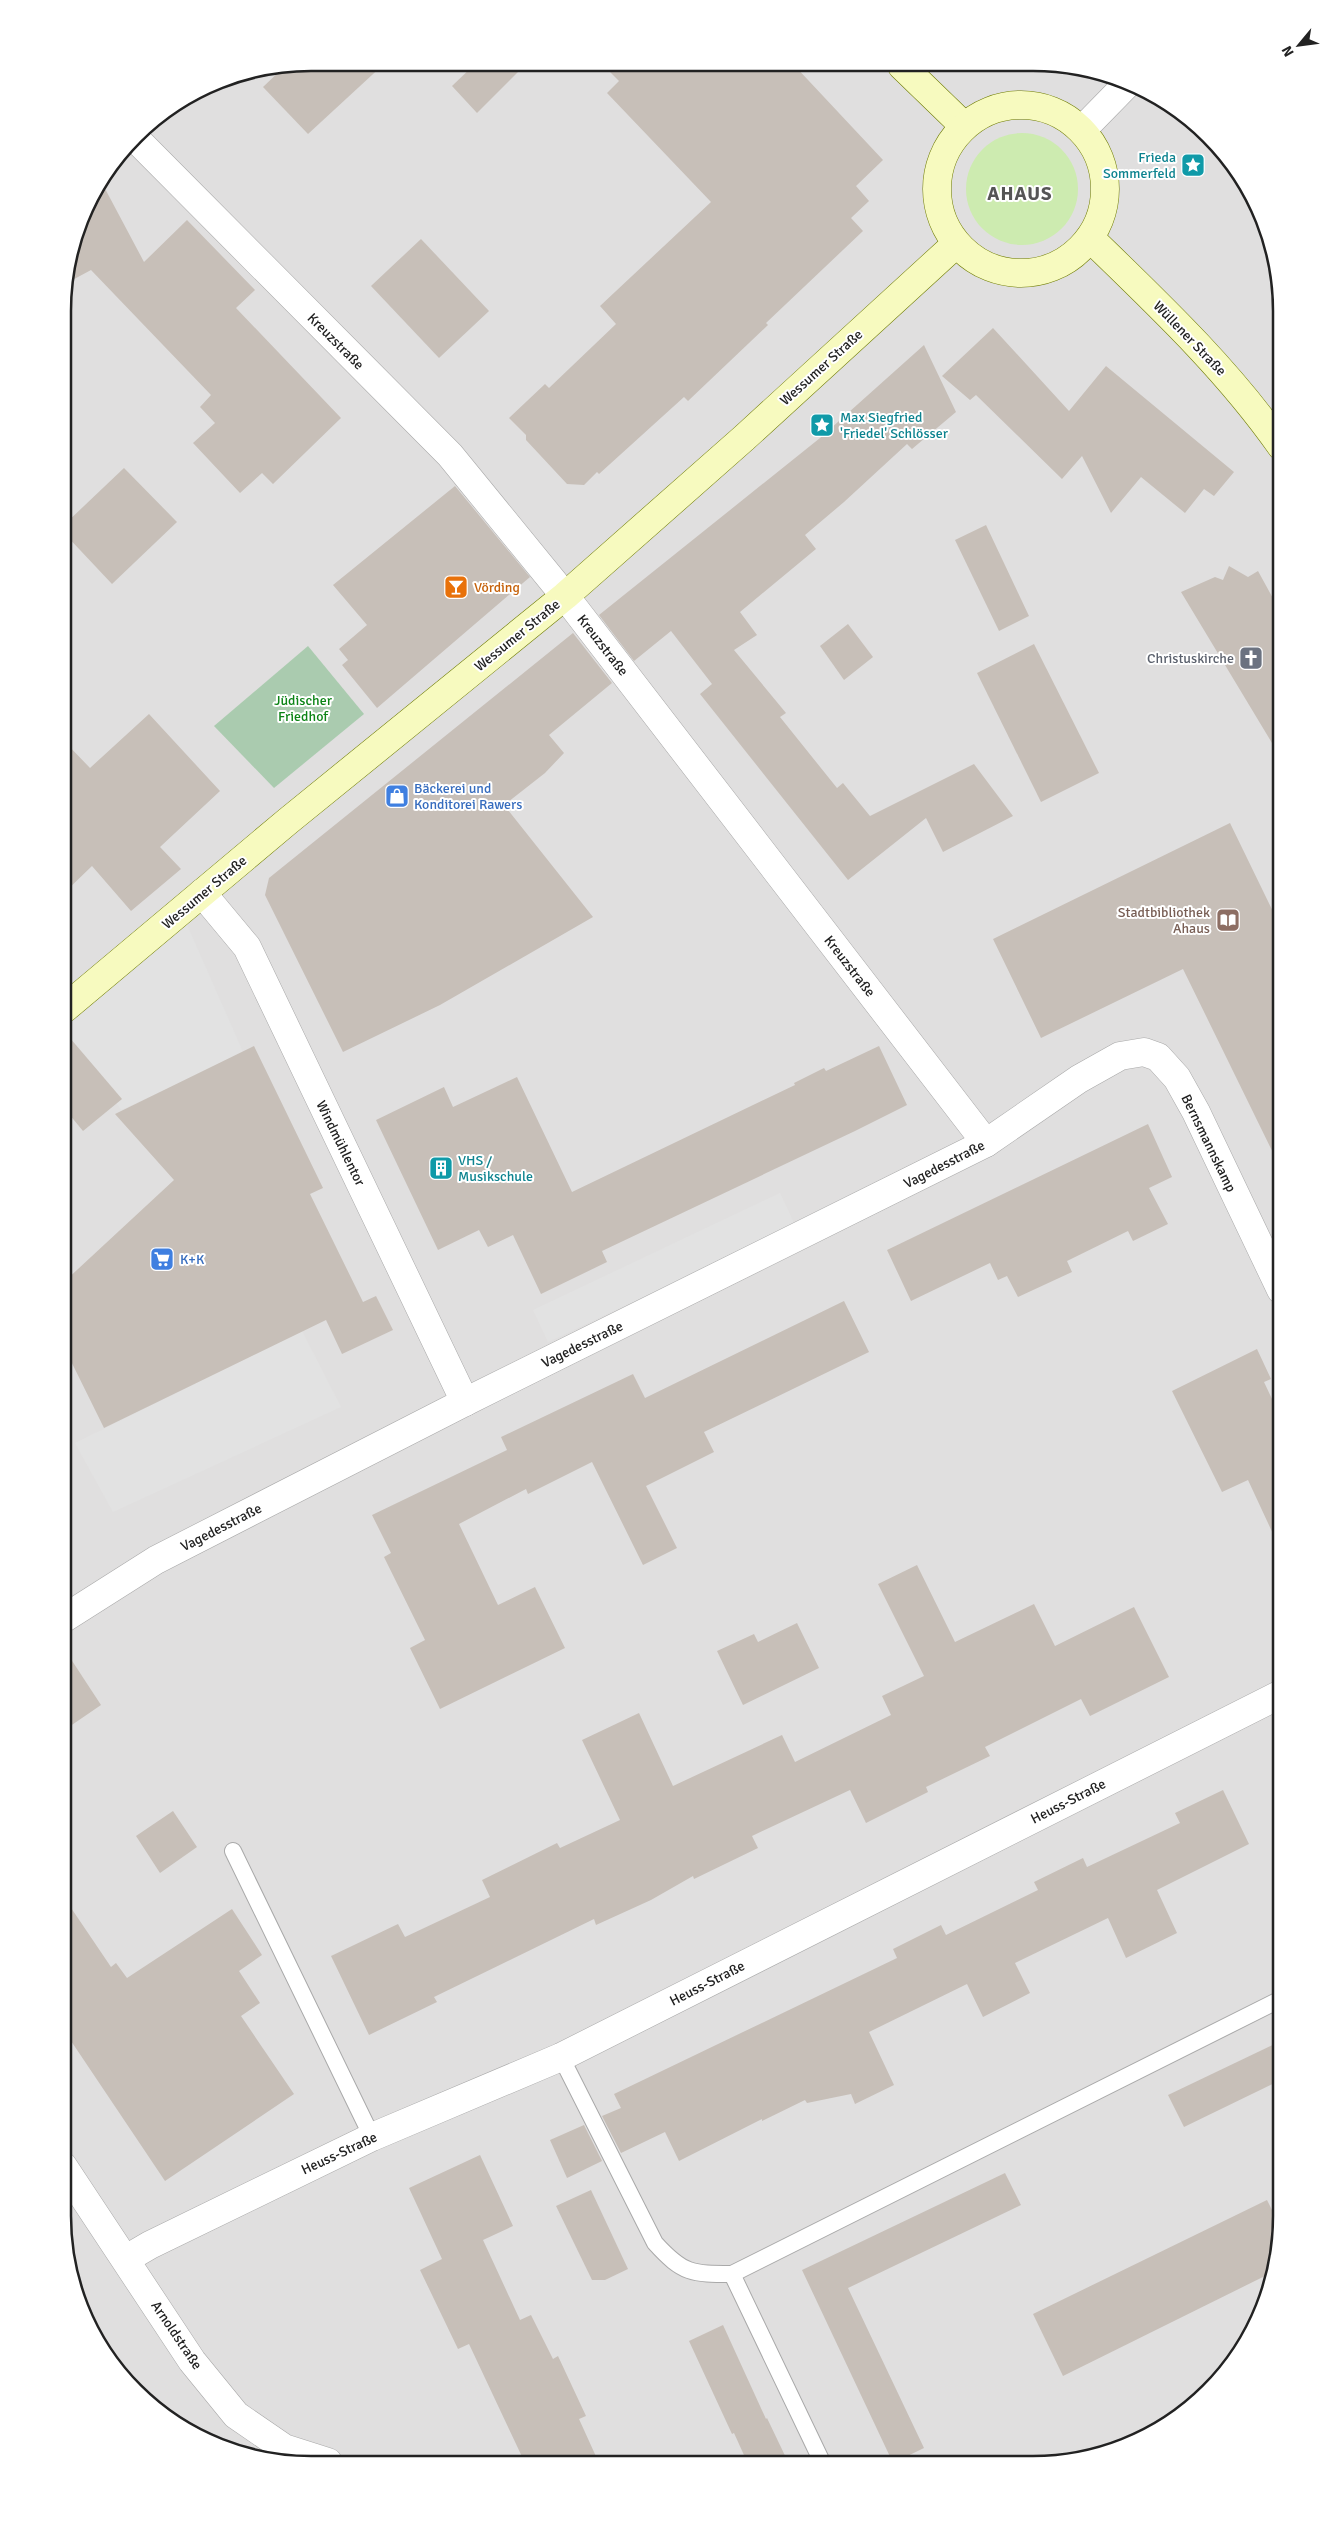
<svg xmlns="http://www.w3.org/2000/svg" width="1344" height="2527" viewBox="0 0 1344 2527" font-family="Signika,sans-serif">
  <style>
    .residential { fill: #e0dfdf }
    .grass { fill: #cdebb0 }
    .cemetery { fill: #aacbaf }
    .parking { fill: #e2e2e2 }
    .building { fill: #c7bfb8 }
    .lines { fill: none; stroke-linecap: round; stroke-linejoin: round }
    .lane-casing { stroke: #a9a9a9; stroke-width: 18 }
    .street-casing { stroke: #a9a9a9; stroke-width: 29 }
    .secondary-casing { stroke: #707d05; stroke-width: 29 }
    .lane { stroke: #fff; stroke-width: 16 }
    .street { stroke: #fff; stroke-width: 28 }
    .secondary { stroke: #f7fabf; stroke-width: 28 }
    .labels { text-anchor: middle; stroke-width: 4; stroke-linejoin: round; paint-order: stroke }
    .culture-label { font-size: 14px; fill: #0d838f; stroke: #fff; text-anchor: start }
    .street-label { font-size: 14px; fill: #222; stroke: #fff }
    .food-label { font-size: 14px; fill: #c56008; stroke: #fff; text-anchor: start }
    .worship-label { font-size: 14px; fill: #5b616d; stroke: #fff; text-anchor: end }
    .park-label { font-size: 14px; fill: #0c8416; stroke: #fff }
    .shop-label { font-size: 14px; fill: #366cbe; stroke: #fff; text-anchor: start }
    .education-label { font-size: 14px; fill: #785e54; stroke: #fff; text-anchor: end }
    .district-label { font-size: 19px; font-weight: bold; letter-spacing: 1px; fill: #555; stroke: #fff }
    .rim { fill: none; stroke: #222; stroke-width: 2.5 }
  </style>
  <rect width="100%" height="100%" fill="#f2efe9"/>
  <path class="residential" d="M 312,63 L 1081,67 L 1142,88 L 1197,124 L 1240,173 L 1268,232 L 1281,312 L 1281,2232 L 1263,2310 L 1230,2367 L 1171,2422 L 1112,2451 L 1032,2464 L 279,2462 L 216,2445 L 148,2403 L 104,2354 L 76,2295 L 63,2215 L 65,279 L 88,201 L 147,124 L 217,81 Z"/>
  <circle class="grass" cx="1022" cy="189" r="56"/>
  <path class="cemetery" d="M 308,646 L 364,714 L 274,788 L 214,726 Z"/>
  <g class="parking">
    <path d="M 181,911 L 244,1054 L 121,1110 L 113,1098 L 71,1054 L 64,1038 L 64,1009 Z"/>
    <path d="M 780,1193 L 795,1225 L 548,1342 L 533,1310 Z"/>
    <path d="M 302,1331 L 341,1407 L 113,1512 L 75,1443 Z"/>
  </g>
  <g class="building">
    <path d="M 313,63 L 385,63 L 308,134 L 263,87 L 283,68 Z"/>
    <path d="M 475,64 L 526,64 L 477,113 L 452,86 Z"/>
    <path d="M 602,64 L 794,65 L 883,160 L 856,186 L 869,201 L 851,218 L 863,231 L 766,323 L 768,325 L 688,401 L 684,397 L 599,474 L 597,472 L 584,485 L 567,484 L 526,440 L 526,435 L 509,418 L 545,384 L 549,388 L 616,324 L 600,306 L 711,202 L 607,93 L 619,81 Z"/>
    <path d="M 102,183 L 144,262 L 187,220 L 255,290 L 236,308 L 341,418 L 273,484 L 262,473 L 240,493 L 193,443 L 215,423 L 200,407 L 211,395 L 91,270 L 65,284 L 88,201 Z"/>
    <path d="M 421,239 L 489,311 L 439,358 L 371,286 Z"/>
    <path d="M 993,328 L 1069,411 L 1106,366 L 1234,472 L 1214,496 L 1204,489 L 1185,513 L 1141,477 L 1111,513 L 1082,456 L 1062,479 L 976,395 L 970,400 L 942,376 Z"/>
    <path d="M 924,345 L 956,412 L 912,449 L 907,444 L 844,502 L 805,535 L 816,549 L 740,612 L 757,635 L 734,650 L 786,713 L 780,717 L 837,788 L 843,783 L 870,816 L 974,764 L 1013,816 L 943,852 L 926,818 L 848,880 L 700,694 L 712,684 L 671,631 L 634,661 L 599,615 L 820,438 Z"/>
    <path d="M 124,468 L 177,522 L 112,584 L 64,533 L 64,525 Z"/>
    <path d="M 455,486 L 530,577 L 377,708 L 342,665 L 348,660 L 339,649 L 367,625 L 333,585 Z"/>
    <path d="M 986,525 L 1029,616 L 999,631 L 955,540 Z"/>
    <path d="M 1229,566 L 1248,577 L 1258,571 L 1281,613 L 1281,758 L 1181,592 L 1215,577 L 1223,580 Z"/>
    <path d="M 848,624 L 873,657 L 844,680 L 820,646 Z"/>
    <path d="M 573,633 L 612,683 L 549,735 L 564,753 L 545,773 L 504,805 L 593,917 L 440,1005 L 343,1052 L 265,895 L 269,878 Z"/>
    <path d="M 1034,644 L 1099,773 L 1041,802 L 977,673 Z"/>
    <path d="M 149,714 L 220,791 L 160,847 L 181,869 L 131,911 L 92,866 L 64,893 L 64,741 L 90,768 Z"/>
    <path d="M 1230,823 L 1281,928 L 1281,1169 L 1183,969 L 1041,1038 L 993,939 Z"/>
    <path d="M 64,1031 L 122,1099 L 83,1131 L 64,1108 Z"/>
    <path d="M 254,1046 L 323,1188 L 310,1194 L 363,1302 L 376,1296 L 393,1330 L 342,1354 L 326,1320 L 104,1428 L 63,1345 L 64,1282 L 174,1180 L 115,1114 Z"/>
    <path d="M 879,1046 L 907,1105 L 855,1131 L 602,1251 L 607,1262 L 541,1294 L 513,1235 L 488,1247 L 479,1230 L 438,1250 L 376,1120 L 444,1087 L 453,1107 L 517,1077 L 572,1192 L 795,1085 L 794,1083 L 824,1068 L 826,1071 Z"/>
    <path d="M 1148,1124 L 1172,1177 L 1149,1188 L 1168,1224 L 1133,1241 L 1128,1231 L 1067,1261 L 1072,1272 L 1018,1297 L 1007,1276 L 998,1280 L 990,1263 L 911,1301 L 887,1250 Z"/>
    <path d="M 844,1301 L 869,1352 L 704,1432 L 714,1452 L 646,1486 L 677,1548 L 643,1565 L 592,1462 L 528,1494 L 526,1489 L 459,1524 L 498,1605 L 535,1587 L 565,1648 L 440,1709 L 410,1648 L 425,1640 L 384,1557 L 391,1553 L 372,1515 L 507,1450 L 501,1437 L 633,1374 L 645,1398 Z"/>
    <path d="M 1257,1349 L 1271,1379 L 1264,1382 L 1281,1418 L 1281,1551 L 1248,1480 L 1222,1492 L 1172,1391 Z"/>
    <path d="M 917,1565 L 955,1642 L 1034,1604 L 1055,1646 L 1134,1607 L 1169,1677 L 1090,1716 L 1081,1699 L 985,1747 L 990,1756 L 926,1787 L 928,1792 L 866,1823 L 850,1790 L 752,1836 L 758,1848 L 694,1879 L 693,1876 L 651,1900 L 596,1925 L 594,1919 L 434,1997 L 437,2002 L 369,2035 L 331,1956 L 398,1924 L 405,1937 L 490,1897 L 482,1880 L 557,1843 L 560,1848 L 620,1820 L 582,1740 L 639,1713 L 673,1786 L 782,1735 L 795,1762 L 891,1715 L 882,1696 L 924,1676 L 878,1584 Z"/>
    <path d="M 797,1623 L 819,1668 L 743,1705 L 717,1651 L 754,1634 L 758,1642 Z"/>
    <path d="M 63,1647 L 101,1705 L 63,1731 Z"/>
    <path d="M 1223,1790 L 1249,1844 L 1157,1890 L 1177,1933 L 1126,1958 L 1108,1918 L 1015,1963 L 1030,1993 L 983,2017 L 967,1984 L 869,2032 L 894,2085 L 855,2104 L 851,2094 L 807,2103 L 805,2100 L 762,2121 L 762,2119 L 679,2161 L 665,2132 L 621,2153 L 602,2116 L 621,2108 L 614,2094 L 897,1958 L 893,1949 L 941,1925 L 946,1935 L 1038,1890 L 1034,1882 L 1083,1858 L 1087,1867 L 1180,1823 L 1175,1813 Z"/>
    <path d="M 173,1811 L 197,1847 L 160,1873 L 136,1836 Z"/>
    <path d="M 63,1896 L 111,1967 L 116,1963 L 127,1978 L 232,1909 L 262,1955 L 239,1971 L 260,2003 L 241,2016 L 294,2094 L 165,2181 L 63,2029 Z"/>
    <path d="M 1281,2041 L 1281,2080 L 1184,2127 L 1168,2095 Z"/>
    <path d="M 584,2125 L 602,2161 L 567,2178 L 550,2140 Z"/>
    <path d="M 480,2155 L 513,2226 L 483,2240 L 520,2320 L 531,2315 L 553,2359 L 558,2356 L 586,2416 L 579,2419 L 599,2463 L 525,2463 L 469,2344 L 458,2349 L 420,2270 L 442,2259 L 409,2188 Z"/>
    <path d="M 1005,2173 L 1021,2205 L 848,2288 L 924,2448 L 893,2463 L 802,2270 Z"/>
    <path d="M 591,2190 L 628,2269 L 605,2280 L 592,2280 L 556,2206 Z"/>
    <path d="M 1267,2200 L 1281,2228 L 1271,2273 L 1063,2376 L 1033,2314 Z"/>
    <path d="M 723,2325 L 766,2419 L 767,2418 L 789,2464 L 748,2464 L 734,2433 L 732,2434 L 689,2341 Z"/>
  </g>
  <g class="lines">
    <g class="lane-casing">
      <g id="lane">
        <path d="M 233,1851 L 372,2137"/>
        <path d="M 561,2057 L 655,2243 C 683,2274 692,2274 732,2274 L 1281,1999"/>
        <path d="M 732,2274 L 823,2464"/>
      </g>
    </g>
    <g class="street-casing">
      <g id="street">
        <path d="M 1082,130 L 1128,83"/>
        <path d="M 136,139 L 450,455 L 565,596 L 986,1143"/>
        <path d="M 202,893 L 247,947 L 465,1402"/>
        <path d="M 63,1619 L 156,1560 L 465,1402 L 986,1143 L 1079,1079 L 1120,1056 L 1144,1052 L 1158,1057 L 1177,1078 L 1196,1112 L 1281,1290"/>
        <path d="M 63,2166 L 192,2361 L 236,2415 L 284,2448 L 328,2462"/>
        <path d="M 126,2259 L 150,2245 L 372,2137 L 561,2057 L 1281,1694"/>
      </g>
    </g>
    <g class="secondary-casing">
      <g id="secondary">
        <path d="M 902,66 L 964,126"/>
        <circle cx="1021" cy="189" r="84"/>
        <path d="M 1091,239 C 1158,304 1227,369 1281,446"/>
        <path d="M 64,1009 L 288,821 L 565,596 L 744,438 L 956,244"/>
      </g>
    </g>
    <use href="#lane" class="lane"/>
    <use href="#street" class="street"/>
    <use href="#secondary" class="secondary"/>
  </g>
  <defs>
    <g id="sight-square" transform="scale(1.25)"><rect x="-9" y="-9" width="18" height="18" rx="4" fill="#0f9aa8" stroke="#fff"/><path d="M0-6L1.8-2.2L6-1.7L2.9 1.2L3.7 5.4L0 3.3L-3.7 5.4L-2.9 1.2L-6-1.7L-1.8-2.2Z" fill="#fff"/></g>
    <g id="bar-square" transform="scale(1.25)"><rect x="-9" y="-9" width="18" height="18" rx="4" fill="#e8710a" stroke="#fff"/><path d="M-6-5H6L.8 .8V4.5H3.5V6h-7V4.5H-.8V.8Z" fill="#fff"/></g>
    <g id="church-square" transform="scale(1.25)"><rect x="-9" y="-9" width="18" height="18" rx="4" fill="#6b7280" stroke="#fff"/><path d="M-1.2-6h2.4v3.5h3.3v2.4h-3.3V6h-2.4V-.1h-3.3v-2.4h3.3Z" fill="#fff"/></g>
    <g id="shop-square" transform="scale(1.25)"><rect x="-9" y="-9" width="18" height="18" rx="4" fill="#3f7fe0" stroke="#fff"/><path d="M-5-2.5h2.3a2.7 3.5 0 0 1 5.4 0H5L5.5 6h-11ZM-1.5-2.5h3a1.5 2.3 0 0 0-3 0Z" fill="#fff"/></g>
    <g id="library-square" transform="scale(1.25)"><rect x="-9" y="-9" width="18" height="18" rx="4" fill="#8d6e63" stroke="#fff"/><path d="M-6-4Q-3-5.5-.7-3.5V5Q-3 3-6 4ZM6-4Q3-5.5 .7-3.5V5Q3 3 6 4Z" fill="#fff"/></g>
    <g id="building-square" transform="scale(1.25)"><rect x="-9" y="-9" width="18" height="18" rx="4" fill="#0f9aa8" stroke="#fff"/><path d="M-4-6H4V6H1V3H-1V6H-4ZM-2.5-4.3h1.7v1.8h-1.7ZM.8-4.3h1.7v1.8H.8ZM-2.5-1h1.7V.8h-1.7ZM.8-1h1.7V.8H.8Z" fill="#fff"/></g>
    <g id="supermarket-square" transform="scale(1.25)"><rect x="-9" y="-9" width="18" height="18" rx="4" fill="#3f7fe0" stroke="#fff"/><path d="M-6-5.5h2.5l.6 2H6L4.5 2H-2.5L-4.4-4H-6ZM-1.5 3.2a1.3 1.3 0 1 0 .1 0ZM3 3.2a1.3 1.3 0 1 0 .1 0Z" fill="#fff"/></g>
  </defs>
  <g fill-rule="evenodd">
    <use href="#sight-square" x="1193" y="165"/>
    <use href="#sight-square" x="822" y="425"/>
    <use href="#bar-square" x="456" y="587"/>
    <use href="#church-square" x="1251" y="658"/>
    <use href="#shop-square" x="397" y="796"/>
    <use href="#library-square" x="1228" y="920"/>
    <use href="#building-square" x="441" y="1168"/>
    <use href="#supermarket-square" x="162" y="1259"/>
  </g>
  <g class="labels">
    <g class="culture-label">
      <text x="1176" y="162" text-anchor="end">Frieda<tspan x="1176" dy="16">Sommerfeld</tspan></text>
      <text x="840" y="422">Max Siegfried<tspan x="840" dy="16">'Friedel' Schlösser</tspan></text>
      <text x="458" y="1165">VHS /<tspan x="458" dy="16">Musikschule</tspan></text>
    </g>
    <g class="street-label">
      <text transform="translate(1190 338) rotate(46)" y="5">Wüllener Straße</text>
      <text transform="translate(336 341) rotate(45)" y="5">Kreuzstraße</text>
      <text transform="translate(821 367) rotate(-42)" y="5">Wessumer Straße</text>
      <text transform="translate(517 635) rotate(-39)" y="5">Wessumer Straße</text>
      <text transform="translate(603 645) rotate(52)" y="5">Kreuzstraße</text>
      <text transform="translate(204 892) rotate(-40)" y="5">Wessumer Straße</text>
      <text transform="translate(850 966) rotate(52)" y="5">Kreuzstraße</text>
      <text transform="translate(341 1143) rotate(64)" y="5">Windmühlentor</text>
      <text transform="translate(1209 1143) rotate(64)" y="5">Bernsmannskamp</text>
      <text transform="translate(944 1164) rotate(-27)" y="5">Vagedesstraße</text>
      <text transform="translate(582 1344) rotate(-26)" y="5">Vagedesstraße</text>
      <text transform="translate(221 1527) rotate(-27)" y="5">Vagedesstraße</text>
      <text transform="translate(1068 1801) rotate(-27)" y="5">Heuss-Straße</text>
      <text transform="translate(707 1983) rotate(-27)" y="5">Heuss-Straße</text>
      <text transform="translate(339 2153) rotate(-25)" y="5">Heuss-Straße</text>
      <text transform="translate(177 2335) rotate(56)" y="5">Arnoldstraße</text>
    </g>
    <g class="food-label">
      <text x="474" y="592">Vörding</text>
    </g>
    <g class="worship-label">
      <text x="1234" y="663">Christuskirche</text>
    </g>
    <g class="park-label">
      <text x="303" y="705">Jüdischer<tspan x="303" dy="16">Friedhof</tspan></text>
    </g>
    <g class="shop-label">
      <text x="414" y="793">Bäckerei und<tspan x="414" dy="16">Konditorei Rawers</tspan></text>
      <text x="180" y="1264">K+K</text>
    </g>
    <g class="education-label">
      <text x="1210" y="917">Stadtbibliothek<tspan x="1210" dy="16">Ahaus</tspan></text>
    </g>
    <g class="district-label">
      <text x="1020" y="200">AHAUS</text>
    </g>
  </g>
  <path d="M0 0H1344V2527H0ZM311 71H1033A240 240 0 0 1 1273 311V2216A240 240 0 0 1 1033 2456H311A240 240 0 0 1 71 2216V311A240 240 0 0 1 311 71Z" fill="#fff" fill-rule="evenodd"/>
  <path class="rim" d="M311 71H1033A240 240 0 0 1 1273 311V2216A240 240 0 0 1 1033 2456H311A240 240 0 0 1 71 2216V311A240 240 0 0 1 311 71Z"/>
  <g transform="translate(1299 45) rotate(241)" stroke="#ffffff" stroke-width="4" paint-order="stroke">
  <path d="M0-4L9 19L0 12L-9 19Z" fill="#222222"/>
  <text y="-8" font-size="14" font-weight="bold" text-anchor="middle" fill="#222222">N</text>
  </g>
</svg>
